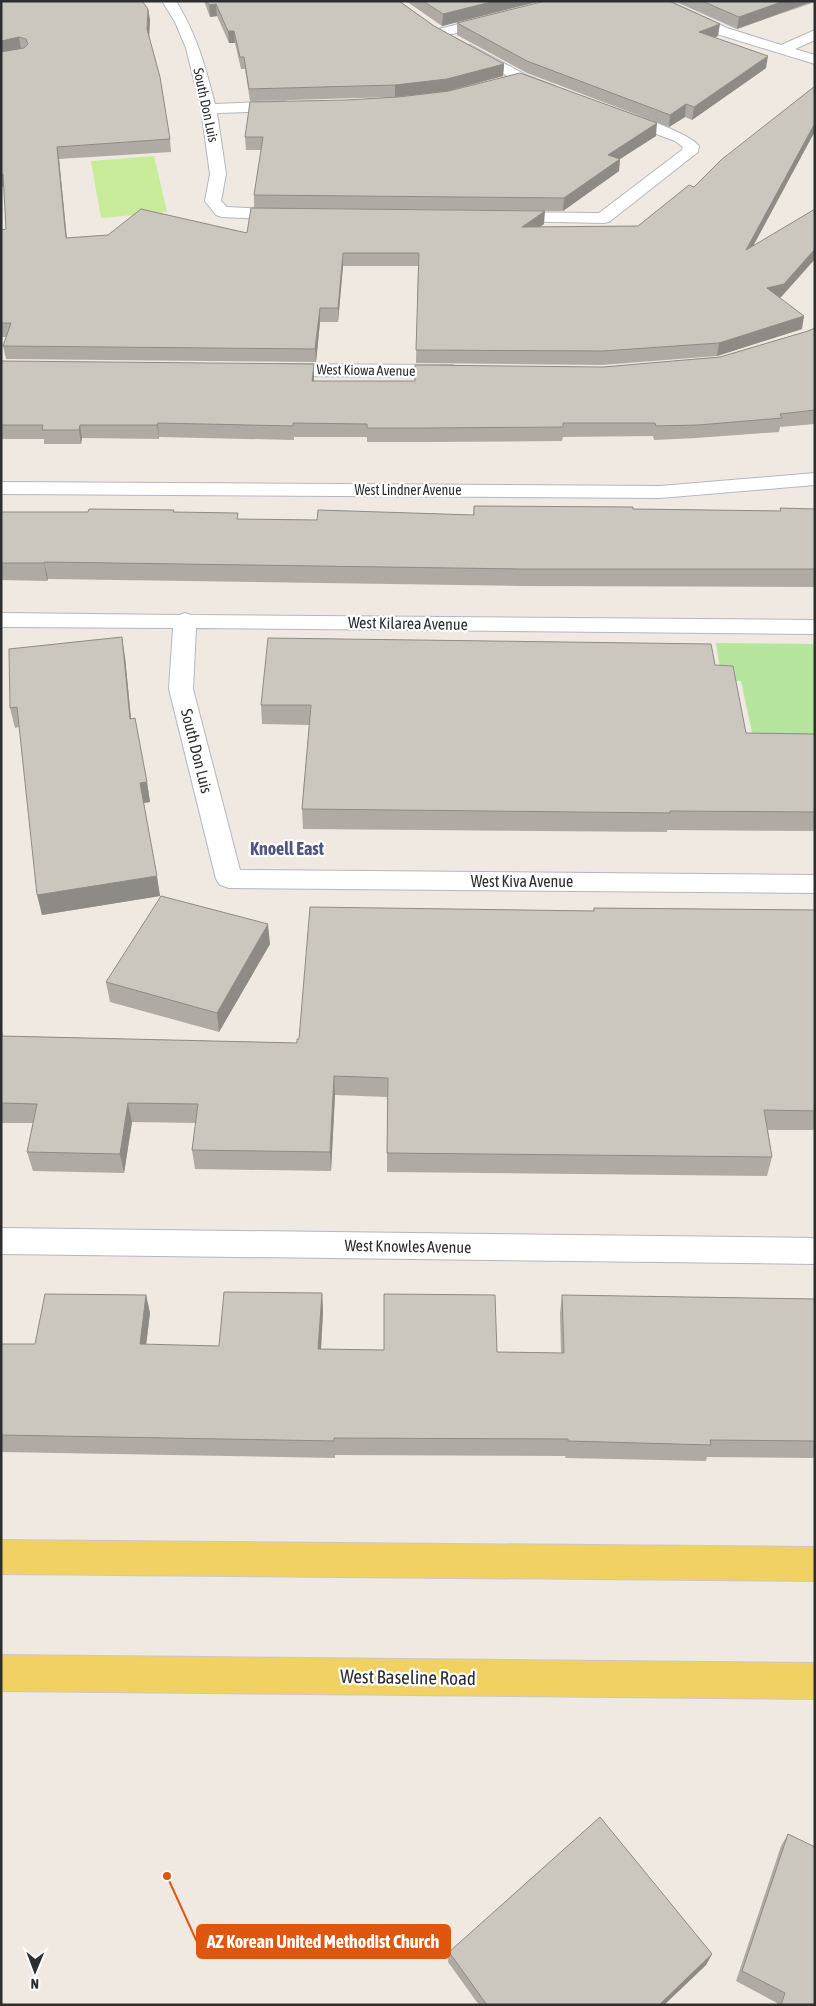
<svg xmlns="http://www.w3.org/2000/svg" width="816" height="2006" viewBox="0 0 816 2006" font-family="'Asap Condensed',sans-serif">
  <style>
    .green { fill: #b6e59e }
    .pitch { fill: #c9ec9a }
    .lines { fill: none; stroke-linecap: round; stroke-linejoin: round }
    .street-casing { stroke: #b4b7c1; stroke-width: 2 }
    .secondary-casing { stroke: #b4b7c1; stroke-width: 2 }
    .primary-casing { stroke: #c9c9c9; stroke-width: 2 }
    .street { fill: #fff; fill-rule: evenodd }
    .secondary { fill: #fff; fill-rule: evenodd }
    .primary { fill: #f2d163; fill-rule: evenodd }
    .wall { fill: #afaba4 }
    .shaded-wall { fill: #8e8b86 }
    .building { fill: #cbc7bf; stroke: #8e8b86 }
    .labels { text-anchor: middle; stroke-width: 4.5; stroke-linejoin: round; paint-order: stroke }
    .far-street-label { font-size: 14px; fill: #2e2e2e; stroke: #fff }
    .street-label { font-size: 16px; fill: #2e2e2e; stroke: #fff }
    .neighbourhood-label { font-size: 18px; font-weight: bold; fill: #4d5680; stroke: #fff }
    .near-street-label { font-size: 19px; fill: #2e2e2e; stroke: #fff }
    .leader { fill: none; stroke: #df570e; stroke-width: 2 }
    .callout-dot { fill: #df570e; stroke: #fff; stroke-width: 2 }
    .callout { fill: #df570e; stroke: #df570e; stroke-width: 2 }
    .callout-label { font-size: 18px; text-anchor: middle; font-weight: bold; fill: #fff }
  </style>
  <rect width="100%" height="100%" fill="#efe9e1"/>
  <path class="green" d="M 716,643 L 815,644 L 815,742 L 754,742 L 741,681 L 722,681 Z"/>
  <path class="pitch" d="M 154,156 L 167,212 L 101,218 L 91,161 Z"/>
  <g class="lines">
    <g class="street-casing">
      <g id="street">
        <path d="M 162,1 L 176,1 C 197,35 205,66 215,104 L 285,101 L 290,103 L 293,106 L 290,109 L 285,111 L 217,113 L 226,174 L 221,201 L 227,207 L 288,210 L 294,211 L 296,215 L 294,219 L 288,220 L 222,217 L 216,215 L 205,201 L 210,174 L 201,109 L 186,48 L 175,22 Z"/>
        <path d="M 550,1 L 574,1 L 572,4 L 440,37 L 433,33 L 435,30 Z"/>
        <path d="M 651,1 L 669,1 L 727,28 L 781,45 L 815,30 L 815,40 L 795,49 L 815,55 L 815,64 L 717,34 L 653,4 Z"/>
        <path d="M 470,45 L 526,75 L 555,86 L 557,89 L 555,92 L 550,93 L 516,81 L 465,52 L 463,49 L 465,46 Z"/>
        <path d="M 621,111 C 638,116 689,133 699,146 L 698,152 L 609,222 L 603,223 L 502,221 L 500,217 L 502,213 L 508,212 L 599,213 L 682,150 L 683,147 L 675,141 L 616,119 L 613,116 L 616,113 Z"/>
        <path d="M 278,364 L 452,365 L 459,367 L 461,371 L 459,375 L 452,377 L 278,376 L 271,374 L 269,370 L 271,366 Z"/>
        <path d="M 1,613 L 179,615 L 185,613 L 191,615 L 815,620 L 815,634 L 196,628 L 193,689 L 240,870 L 815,875 L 815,893 L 229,888 L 220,885 L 216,879 L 169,689 L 173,628 L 1,627 Z"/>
        <path d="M 1,1228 L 815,1238 L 815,1264 L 1,1254 Z"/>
      </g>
    </g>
    <g class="secondary-casing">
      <path id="secondary" d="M 815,473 L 815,485 L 660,498 L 1,494 L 1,482 L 660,486 Z"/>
    </g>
    <g class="primary-casing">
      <g id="primary">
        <path d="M 1,1540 L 815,1547 L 815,1581 L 1,1574 Z"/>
        <path d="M 1,1655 L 815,1663 L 815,1699 L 1,1691 Z"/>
      </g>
    </g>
    <use href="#street" class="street"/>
    <use href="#secondary" class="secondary"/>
    <use href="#primary" class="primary"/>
  </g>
  <g class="wall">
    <path d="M 1,1 L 148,9 L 150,20 L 149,35 L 170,139 L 171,152 L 59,159 L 67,238 L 544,224 L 540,227 L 638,226 L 694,187 L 815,86 L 815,131 L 753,246 L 815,209 L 815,259 L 781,297 L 780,298 L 802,329 L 717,356 L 602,365 L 416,363 L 418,266 L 343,266 L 338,322 L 320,322 L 316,362 L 6,359 L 3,346 L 6,337 L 1,337 L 1,230 L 6,229 L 4,187 L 1,187 Z"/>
    <path d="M 204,1 L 399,1 L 434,26 L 504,64 L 503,76 L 449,91 L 656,136 L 620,159 L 619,171 L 563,211 L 254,208 L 254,195 L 261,150 L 246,150 L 245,137 L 346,100 L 398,97 L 432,93 L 395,97 L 250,101 L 245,69 L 241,69 L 235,43 L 229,43 L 217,16 L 210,17 Z"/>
    <path d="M 406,1 L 541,1 L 442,26 Z"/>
    <path d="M 674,1 L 815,1 L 815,2 L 737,29 Z"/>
    <path d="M 457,23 L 718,36 L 715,37 L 766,68 L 692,120 L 685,117 L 669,127 L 527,73 L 457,35 Z"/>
    <path d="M 815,328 L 815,424 L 780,427 L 779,432 L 696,438 L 654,440 L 653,436 L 563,437 L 562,441 L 425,442 L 367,442 L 367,437 L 294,437 L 294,440 L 159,437 L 159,439 L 82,438 L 81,444 L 44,444 L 44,439 L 1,439 L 1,361 L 314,378 L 314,381 L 415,381 L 603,367 L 720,357 L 808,331 Z"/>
    <path d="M 474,506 L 633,509 L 780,511 L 780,508 L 815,509 L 815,587 L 519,586 L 48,579 L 47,581 L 1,580 L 1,512 L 174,512 L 239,519 L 317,520 L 473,515 Z"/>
    <path d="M 125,657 L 131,719 L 147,782 L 150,802 L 143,803 L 160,896 L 42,915 L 19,727 L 15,728 L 10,708 Z"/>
    <path d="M 715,665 L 746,733 L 815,734 L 815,831 L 667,830 L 667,832 L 303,829 L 302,809 L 309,725 L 262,724 L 261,705 Z"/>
    <path d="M 594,908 L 815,910 L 815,1130 L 768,1130 L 772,1157 L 767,1176 L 387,1172 L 387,1097 L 335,1095 L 331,1171 L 195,1169 L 192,1150 L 196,1123 L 132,1122 L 124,1173 L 33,1171 L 27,1152 L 33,1123 L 1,1123 L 1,1016 L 2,1036 L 297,1043 L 299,1039 L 593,911 Z"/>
    <path d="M 270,944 L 219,1032 L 110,1002 L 106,982 Z"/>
    <path d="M 322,1293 L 323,1311 L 321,1349 L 561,1353 L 560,1313 L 562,1295 L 815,1299 L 815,1458 L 707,1457 L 706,1461 L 566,1458 L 565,1456 L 335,1455 L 335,1458 L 1,1452 L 1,1344 L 35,1344 L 146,1295 L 150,1313 L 146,1345 L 219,1346 Z"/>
    <path d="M 788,1834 L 815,2005 L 777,2005 L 777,2003 L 736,1981 L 781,1846 Z"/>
    <path d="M 449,1952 L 712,1954 L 706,1965 L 664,2005 L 479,2005 L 448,1962 Z"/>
  </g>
  <g class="shaded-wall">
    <path d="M 495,1 L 541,1 L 442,26 L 443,14 Z"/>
    <path d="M 784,1 L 813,1 L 737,29 L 739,17 Z"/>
    <path d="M 216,4 L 217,16 L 210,17 L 209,5 Z"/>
    <path d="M 148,9 L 150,20 L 149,41 L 147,29 Z"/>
    <path d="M 720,24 L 718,36 L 698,44 L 699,32 Z"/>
    <path d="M 228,31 L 234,31 L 235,43 L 229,43 Z"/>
    <path d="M 19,37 L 21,49 L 1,53 L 1,41 Z"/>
    <path d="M 768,56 L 766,68 L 692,120 L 694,107 Z"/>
    <path d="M 504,64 L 503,76 L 447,91 L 395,97 L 395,85 Z"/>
    <path d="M 686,104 L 685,117 L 669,127 L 670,115 Z"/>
    <path d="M 657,123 L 656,136 L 620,159 L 619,171 L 563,211 L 564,198 L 608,155 Z"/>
    <path d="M 815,123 L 815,131 L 744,263 L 746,250 Z"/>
    <path d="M 57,147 L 59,159 L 68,252 L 66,238 Z"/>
    <path d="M 545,211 L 544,224 L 521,240 L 522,227 Z"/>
    <path d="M 815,249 L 815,259 L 781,297 L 765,301 L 767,288 Z"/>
    <path d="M 343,253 L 343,266 L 338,322 L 338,308 Z"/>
    <path d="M 320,308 L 320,322 L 316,362 L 315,349 Z"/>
    <path d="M 804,316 L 802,329 L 717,356 L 719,343 Z"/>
    <path d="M 314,364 L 314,378 L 313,395 L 312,381 Z"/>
    <path d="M 158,423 L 159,437 L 159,439 L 157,425 Z"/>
    <path d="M 80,425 L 82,438 L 81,444 L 79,430 Z"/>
    <path d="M 44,562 L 48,579 L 47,581 L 44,563 Z"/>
    <path d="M 122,637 L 125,657 L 133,739 L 130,719 Z"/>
    <path d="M 147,782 L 150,802 L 143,803 L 140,783 Z"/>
    <path d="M 157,876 L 160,896 L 42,915 L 37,895 Z"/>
    <path d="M 268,924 L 270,944 L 219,1032 L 217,1013 Z"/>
    <path d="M 1,1016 L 4,1056 L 1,1047 Z"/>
    <path d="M 334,1076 L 335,1095 L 331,1171 L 330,1152 Z"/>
    <path d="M 128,1103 L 132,1122 L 124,1173 L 120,1154 Z"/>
    <path d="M 322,1293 L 323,1311 L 320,1366 L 318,1349 Z"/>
    <path d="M 146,1295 L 150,1313 L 144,1362 L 140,1344 Z"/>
    <path d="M 712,1954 L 706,1965 L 664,2005 L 659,2005 Z"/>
  </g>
  <g class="building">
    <path d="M 1,1 L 142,1 L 148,9 L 147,29 L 160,77 L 170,139 L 57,147 L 66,238 L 108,235 L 141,209 L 247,233 L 251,208 L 545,211 L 522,227 L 638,226 L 689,185 L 694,187 L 721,160 L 815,86 L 815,123 L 746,250 L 815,209 L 815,249 L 784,284 L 767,288 L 804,316 L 719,343 L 603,351 L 416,350 L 419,253 L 343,253 L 338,308 L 320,308 L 315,349 L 3,346 L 11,323 L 1,323 L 1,230 L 6,229 L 3,174 L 1,174 L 1,52 L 24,48 L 28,44 L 26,39 L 19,37 L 1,41 Z"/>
    <path d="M 207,1 L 399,1 L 434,26 L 504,64 L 447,79 L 395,85 L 249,89 L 244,57 L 240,57 L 234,31 L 228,31 L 216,4 L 209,5 Z"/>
    <path d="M 423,1 L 495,1 L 443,14 Z"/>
    <path d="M 545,1 L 669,1 L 720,24 L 699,32 L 768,56 L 694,107 L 686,104 L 670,115 L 527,61 L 457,23 Z"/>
    <path d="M 702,1 L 784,1 L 739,17 Z"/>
    <path d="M 520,73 L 657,123 L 608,155 L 620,159 L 564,198 L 254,195 L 263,137 L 245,137 L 250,102 L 346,100 L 398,97 L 449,91 Z"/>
    <path d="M 815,328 L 815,410 L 780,414 L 782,418 L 698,425 L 656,426 L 655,423 L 563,423 L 563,427 L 426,428 L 367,428 L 367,424 L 293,423 L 293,426 L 158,423 L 157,425 L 80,425 L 79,430 L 42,430 L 43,425 L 1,425 L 1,361 L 314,364 L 312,381 L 415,381 L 415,365 L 603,367 L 720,357 L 808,331 Z"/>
    <path d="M 474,506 L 633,507 L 633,509 L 781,511 L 780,508 L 815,509 L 815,569 L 520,569 L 44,562 L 44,563 L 1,563 L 1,512 L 88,512 L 89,509 L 174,510 L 173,512 L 238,513 L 237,519 L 317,520 L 318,510 L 474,515 Z"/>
    <path d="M 122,637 L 130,719 L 135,718 L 147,782 L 140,783 L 157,876 L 37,895 L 17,707 L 10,708 L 9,649 Z"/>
    <path d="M 268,638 L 711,644 L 715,665 L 733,666 L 746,733 L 815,734 L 815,812 L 670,811 L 670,813 L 302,809 L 311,705 L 261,705 Z"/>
    <path d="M 161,896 L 268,924 L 217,1013 L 106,982 Z"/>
    <path d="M 310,907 L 594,911 L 594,908 L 815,910 L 815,1111 L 764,1110 L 772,1157 L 387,1153 L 388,1078 L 334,1076 L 330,1152 L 192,1150 L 198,1104 L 128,1103 L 120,1154 L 27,1152 L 37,1104 L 1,1103 L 1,1036 L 297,1043 L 297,1039 L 299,1039 Z"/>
    <path d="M 224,1292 L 322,1293 L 318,1349 L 384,1350 L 384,1294 L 495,1295 L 497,1352 L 564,1353 L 562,1295 L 815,1299 L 815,1441 L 710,1440 L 711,1445 L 568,1441 L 568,1439 L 334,1438 L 334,1441 L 1,1435 L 1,1344 L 35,1344 L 45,1294 L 146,1295 L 140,1344 L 219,1346 Z"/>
    <path d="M 600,1817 L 712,1954 L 659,2005 L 487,2005 L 449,1952 Z"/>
    <path d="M 788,1834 L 815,1847 L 815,2005 L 781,2005 L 785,1993 L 742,1971 Z"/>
  </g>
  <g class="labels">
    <g class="far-street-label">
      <text transform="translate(206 105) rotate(78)" y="5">South Don Luis</text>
      <text transform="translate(366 370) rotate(1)" y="5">West Kiowa Avenue</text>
      <text x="408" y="495">West Lindner Avenue</text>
    </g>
    <g class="street-label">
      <text transform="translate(408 623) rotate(1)" y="6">West Kilarea Avenue</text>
      <text transform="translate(197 751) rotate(76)" y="6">South Don Luis</text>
      <text x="522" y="887">West Kiva Avenue</text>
      <text transform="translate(408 1246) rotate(1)" y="6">West Knowles Avenue</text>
    </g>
    <g class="neighbourhood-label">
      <text x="287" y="855">Knoell East</text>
    </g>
    <g class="near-street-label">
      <text transform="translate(408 1677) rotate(1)" y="7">West Baseline Road</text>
    </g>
  </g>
  <path class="leader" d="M167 1876L197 1942"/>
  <circle class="callout-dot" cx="167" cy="1876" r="5"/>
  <rect class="callout" x="197" y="1925" width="253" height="33" rx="5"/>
  <g class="callout-label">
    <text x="323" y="1948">AZ Korean United Methodist Church</text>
  </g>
  <rect width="816" height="2006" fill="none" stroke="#2e2e2e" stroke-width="5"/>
  <g transform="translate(35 1971) rotate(181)" stroke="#ffffff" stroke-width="4" paint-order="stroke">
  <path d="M0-4L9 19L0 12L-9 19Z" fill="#2e2e2e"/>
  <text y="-8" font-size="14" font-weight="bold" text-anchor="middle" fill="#2e2e2e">N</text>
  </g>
</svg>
